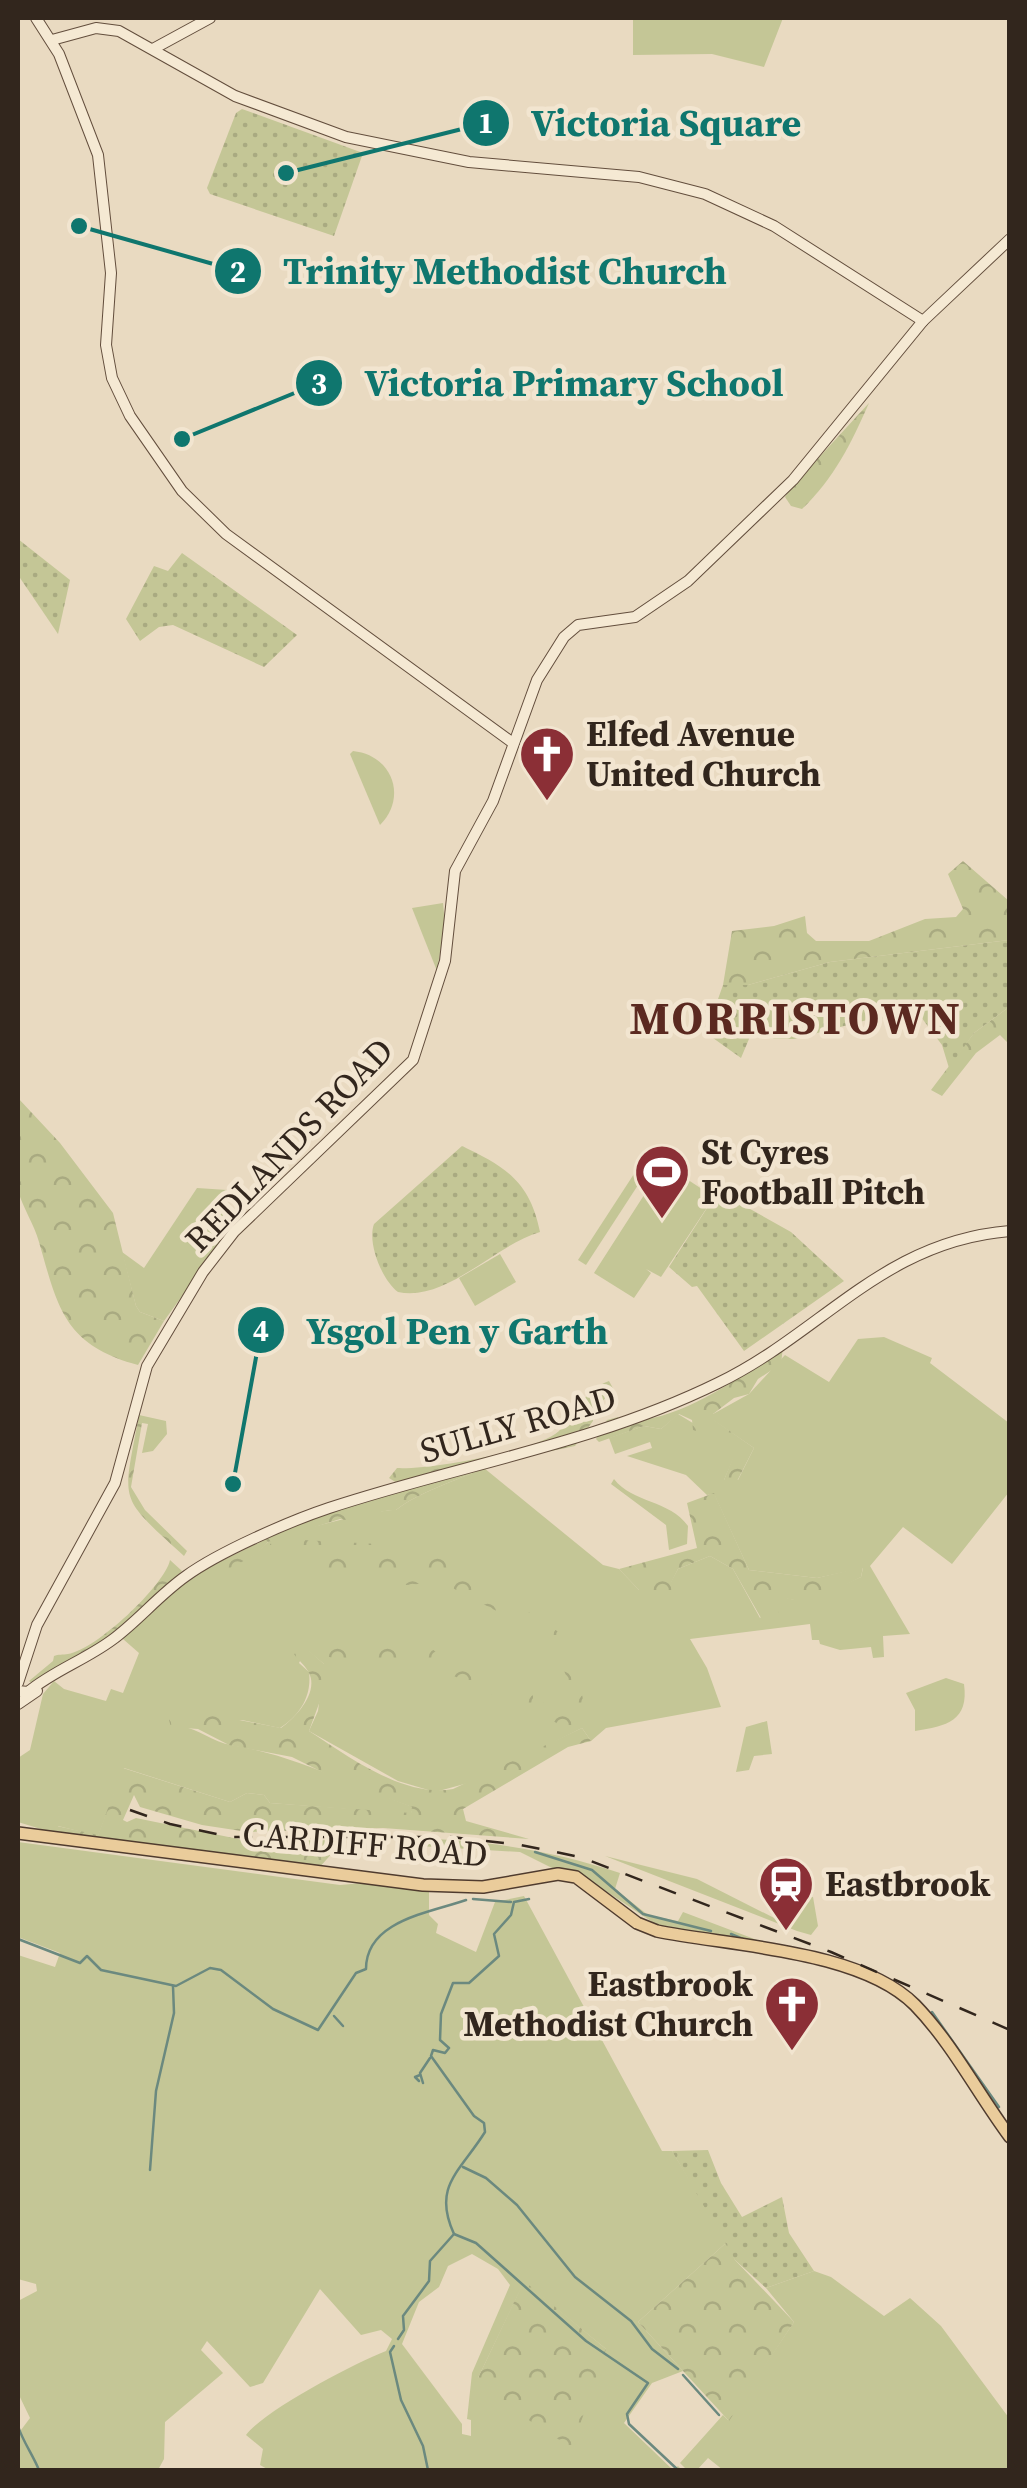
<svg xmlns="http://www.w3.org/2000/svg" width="1027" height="2488" viewBox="0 0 1027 2488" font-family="'Source Serif 4',serif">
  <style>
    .grass { fill: #c4c696; fill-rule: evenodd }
    .forest { fill: url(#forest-crowns) }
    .park { fill: url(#park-dots) }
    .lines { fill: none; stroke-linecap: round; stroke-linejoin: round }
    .stream { stroke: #6b897f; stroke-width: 2.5 }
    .secondary-casing { stroke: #634e3d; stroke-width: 12 }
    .primary-casing { stroke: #4f3b2e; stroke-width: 14 }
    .secondary { stroke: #f5e9d3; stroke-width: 10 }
    .primary { stroke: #eacc9b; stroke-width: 11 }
    .rail { stroke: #32261d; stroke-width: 2.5; stroke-dasharray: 18 18; stroke-linecap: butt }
    .labels { text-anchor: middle; stroke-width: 9; stroke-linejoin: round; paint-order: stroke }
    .poi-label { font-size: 35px; font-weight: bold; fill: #32261d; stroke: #f2e5d0; text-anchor: start }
    .street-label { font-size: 35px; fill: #32261d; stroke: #f2e5d0 }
    .district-label { font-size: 45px; font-weight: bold; letter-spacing: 2.5px; fill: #5b2920; stroke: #f2e5d0 }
    .leader { fill: none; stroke: #0f766e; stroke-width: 4 }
    .callout-dot { fill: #0f766e; stroke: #f2e5d0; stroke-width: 4 }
    .mark-label { font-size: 30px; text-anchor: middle; font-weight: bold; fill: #fff }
    .callout-label { font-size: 38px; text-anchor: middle; font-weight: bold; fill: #0f766e; stroke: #f2e5d0; stroke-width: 9; stroke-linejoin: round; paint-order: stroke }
  </style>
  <defs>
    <pattern id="forest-crowns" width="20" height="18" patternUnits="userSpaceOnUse" patternTransform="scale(2.5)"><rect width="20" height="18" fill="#c4c696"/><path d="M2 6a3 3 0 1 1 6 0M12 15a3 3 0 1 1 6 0" fill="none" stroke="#a9aa81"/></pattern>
    <pattern id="park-dots" width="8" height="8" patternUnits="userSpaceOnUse" patternTransform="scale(2.5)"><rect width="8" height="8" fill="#c4c696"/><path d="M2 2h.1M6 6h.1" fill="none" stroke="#a9aa81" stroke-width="1.8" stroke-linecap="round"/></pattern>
  </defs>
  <rect width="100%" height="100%" fill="#e9dac1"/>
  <g class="grass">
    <path d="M 633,18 L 783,18 L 764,67 L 712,54 L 633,55 Z"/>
    <path d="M 353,751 C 392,755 408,797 380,825 L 350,754 Z"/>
    <path d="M 443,903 L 445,923 L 437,971 L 412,908 Z"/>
    <path d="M 645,1157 L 653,1162 L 586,1265 L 578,1260 Z"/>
    <path d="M 664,1164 L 714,1197 L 661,1277 L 646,1269 L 651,1273 L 634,1298 L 594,1273 Z"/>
    <path d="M 197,1188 L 227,1190 L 226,1235 L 164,1321 L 140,1312 L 136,1306 L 122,1252 L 144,1268 Z"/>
    <path d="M 500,1254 L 516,1282 L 475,1306 L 459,1278 Z"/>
    <path d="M 884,1337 L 932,1358 L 930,1363 L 1009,1423 L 1009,1492 L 952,1564 L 903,1527 L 870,1566 L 910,1634 L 883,1636 L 884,1657 L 873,1658 L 871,1647 L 840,1650 L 820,1644 L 819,1640 L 812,1640 L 810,1624 L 690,1639 L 707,1668 L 721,1707 L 606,1728 L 591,1741 L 582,1728 L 479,1780 L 435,1792 L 398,1781 L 309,1731 L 318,1711 L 324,1664 L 306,1649 L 299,1663 L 309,1672 C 312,1696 300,1715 280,1728 L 242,1720 L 180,1726 C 199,1729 213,1742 231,1745 C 294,1755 351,1785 413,1807 L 411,1814 L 270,1803 L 264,1795 L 247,1793 L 230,1802 L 124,1768 L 98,1836 L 58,1826 L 57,1834 L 18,1822 L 18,1758 L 30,1750 L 43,1694 L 54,1681 L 64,1689 L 106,1701 L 111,1689 L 123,1693 L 139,1653 L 123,1639 C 141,1619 167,1587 192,1576 C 211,1567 233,1565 252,1556 C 259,1552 263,1545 270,1541 C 287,1532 379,1509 396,1510 C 419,1492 455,1481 484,1468 L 603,1565 L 619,1569 L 639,1590 L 671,1582 L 678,1569 L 710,1556 L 733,1569 L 760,1618 L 783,1597 C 814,1607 834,1588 861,1577 L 863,1568 L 817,1578 L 749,1570 L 714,1494 L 707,1495 L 686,1475 L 627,1456 L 652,1448 L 650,1442 L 615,1454 L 609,1438 L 644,1426 L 661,1429 L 678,1414 L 737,1450 L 724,1480 L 738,1480 L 754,1448 L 713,1420 L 713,1414 L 749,1394 L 785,1355 L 829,1382 L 858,1339 Z"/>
    <path d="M 614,1479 C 632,1503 670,1500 688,1526 L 687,1544 L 669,1550 L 666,1525 L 611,1484 Z"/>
    <path d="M 946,1678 L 964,1684 C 969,1721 947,1726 915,1731 L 915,1710 L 906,1693 Z"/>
    <path d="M 767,1721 L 772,1754 L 754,1756 L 749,1770 L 736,1772 L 746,1727 Z"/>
    <path d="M 402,1838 C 478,1839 548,1849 620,1873 L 615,1889 L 648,1915 L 678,1921 L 683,1912 L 757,1940 L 755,1945 L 660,1927 L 583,1876 L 556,1870 L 520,1852 L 402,1845 Z"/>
    <path d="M 18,1842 L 340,1885 L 363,1883 L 429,1889 L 429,1915 L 438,1924 L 436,1933 L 476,1952 L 495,1902 L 524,1896 L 662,2151 L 672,2151 L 727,2242 L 638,2322 L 683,2371 L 652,2383 L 624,2423 L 673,2470 L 678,2466 L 682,2470 L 269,2470 L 260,2465 L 263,2449 L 246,2435 C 265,2410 353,2364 386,2351 L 392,2339 L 381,2330 L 361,2335 L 320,2289 L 263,2383 L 250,2387 L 207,2341 L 201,2350 L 223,2373 L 165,2422 L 164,2459 L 158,2470 L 18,2470 L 18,2434 L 30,2418 L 18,2393 L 18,2301 L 37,2291 L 36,2284 L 18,2279 L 18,1955 L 55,1967 L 60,1953 L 18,1937 ZM 472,2254 L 498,2269 L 510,2285 L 472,2373 L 467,2419 L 471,2420 L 471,2436 L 462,2434 L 462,2424 L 402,2344 L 419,2302 L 439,2287 L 448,2266 ZM 524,2282 L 606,2349 L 478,2378 Z"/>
    <path d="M 605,1856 L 697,1879 L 784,1923 L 783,1899 L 813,1897 L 818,1926 L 811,1935 L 797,1931 Z"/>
    <path d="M 814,2271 L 831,2277 L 884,2316 L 910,2298 L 941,2326 L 1009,2418 L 1009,2470 L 723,2470 L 708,2458 L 697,2470 L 687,2470 L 680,2463 L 723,2415 L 728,2420 L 794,2322 L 766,2288 Z"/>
  </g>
  <g class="forest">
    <path d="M 869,403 C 851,444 834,478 802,509 L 791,506 L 785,497 L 790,489 Z"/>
    <path d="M 963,861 L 1009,901 L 1009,940 L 830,962 L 748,985 L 723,985 L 732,931 L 774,926 L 805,916 L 807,933 L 816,941 L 869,941 L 925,919 L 956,917 L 963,909 L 948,874 Z"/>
    <path d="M 1009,1007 L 1009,1044 L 1000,1035 L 976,1053 L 942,1096 L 931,1090 L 974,1033 Z"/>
    <path d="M 18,1098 L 60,1143 L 113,1213 L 136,1306 L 140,1312 L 164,1321 L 138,1365 C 64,1345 58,1308 39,1242 C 34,1224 23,1208 18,1191 C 10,1165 17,1126 18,1098 Z"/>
    <path d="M 783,1347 L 781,1364 L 758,1379 L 749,1394 L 734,1398 L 713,1414 L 714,1420 L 754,1448 L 734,1487 L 724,1480 L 736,1450 L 722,1450 L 712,1436 L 693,1430 L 692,1420 L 679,1414 L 661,1429 L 644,1426 L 599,1442 L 596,1439 L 607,1420 L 618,1417 L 627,1428 L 626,1421 C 681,1421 739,1378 783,1347 Z"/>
    <path d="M 609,1381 L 614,1390 L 592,1411 L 593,1421 L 575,1446 L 397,1483 L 389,1478 L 397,1468 C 428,1470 538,1451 559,1431 C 575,1414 585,1389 609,1381 Z"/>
    <path d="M 139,1415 L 166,1421 L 167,1434 L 153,1451 L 142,1453 L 148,1424 L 142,1423 L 131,1487 L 145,1510 L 187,1551 L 184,1556 C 116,1494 123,1504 139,1415 Z"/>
    <path d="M 484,1468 C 455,1481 419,1492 396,1510 C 377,1509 357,1524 340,1519 L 268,1542 L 255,1555 L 211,1578 L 189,1577 L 311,1517 Z"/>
    <path d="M 714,1493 L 749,1570 L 817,1578 L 863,1567 L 861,1577 L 811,1603 L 783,1598 L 778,1605 L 779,1615 L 765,1625 L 733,1569 L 710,1556 L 678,1569 L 671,1583 L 680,1596 L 670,1607 L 639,1590 L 619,1569 L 697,1548 L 687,1503 Z"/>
    <path d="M 283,1539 L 436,1547 L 467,1577 L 480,1573 L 500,1593 L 563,1635 L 580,1683 L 587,1722 L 580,1723 L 574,1716 L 576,1700 L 556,1651 L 533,1630 L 441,1582 L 406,1585 L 390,1569 C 372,1578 351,1571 329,1574 L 316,1554 L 283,1556 L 271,1550 L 270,1544 Z"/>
    <path d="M 170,1560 L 182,1571 L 111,1638 L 33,1684 L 29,1681 L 53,1661 L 54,1656 C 58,1654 63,1655 68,1654 C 96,1650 165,1585 170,1560 Z"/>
    <path d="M 395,1635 L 430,1647 L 453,1667 L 474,1669 L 480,1676 L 489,1673 C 500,1684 519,1684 533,1693 L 533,1700 L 563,1708 L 577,1722 L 575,1727 L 566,1729 L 550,1719 L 538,1721 L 525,1706 L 518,1708 C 491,1695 444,1667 417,1664 C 385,1661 352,1670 323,1654 L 321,1647 L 377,1648 Z"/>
    <path d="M 306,1648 L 324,1664 L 328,1679 L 309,1731 C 349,1757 404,1798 453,1789 L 582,1728 L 591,1741 L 568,1747 L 463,1809 L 466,1821 L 529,1839 L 383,1828 L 248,1832 L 202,1825 L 140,1807 L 134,1795 L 123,1820 L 127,1822 L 136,1818 L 248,1841 L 344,1840 L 318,1869 L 57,1834 L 57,1826 L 98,1835 L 123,1768 L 230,1802 L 247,1793 L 264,1795 L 270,1803 L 411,1813 L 412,1807 L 340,1781 L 292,1757 L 229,1745 L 198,1729 L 171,1727 L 169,1720 L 175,1712 L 187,1716 L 198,1712 L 281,1728 C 295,1718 319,1693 309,1673 C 306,1666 298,1660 294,1654 Z"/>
    <path d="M 727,2242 L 735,2260 L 794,2322 L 729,2421 L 638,2322 Z"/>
    <path d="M 524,2281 L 606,2349 L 572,2448 L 493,2397 L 478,2378 Z"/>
  </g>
  <g class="park">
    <path d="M 242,109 L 363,153 L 334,236 L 210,194 L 207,188 L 236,113 Z"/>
    <path d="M 18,539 L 70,580 L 58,634 L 18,575 Z"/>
    <path d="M 182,553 L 286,627 L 297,635 L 264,667 L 173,625 L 159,627 L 140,641 L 126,619 L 154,566 L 168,571 Z"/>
    <path d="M 1009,940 L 1009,1007 L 974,1033 L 949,1068 L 942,1045 L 921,1017 L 871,1019 L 794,1039 L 774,1039 L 754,1027 L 741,1058 L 706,1033 L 723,985 L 748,985 L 830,962 Z"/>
    <path d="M 462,1146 C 504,1166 530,1181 540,1232 C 493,1246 447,1302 398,1292 C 382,1280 367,1243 374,1224 Z"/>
    <path d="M 718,1191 L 791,1232 L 844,1281 L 744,1351 L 697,1286 L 692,1287 L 669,1267 Z"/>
    <path d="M 708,2150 L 721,2183 L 742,2217 L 782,2197 L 789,2233 L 814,2271 L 766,2288 L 735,2260 L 672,2151 Z"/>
  </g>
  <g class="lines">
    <g class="stream">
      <path d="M 535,1852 L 592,1870 L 643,1914 L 711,1931"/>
      <path d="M 473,1899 L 511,1902"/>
      <path d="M 731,1934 L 743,1939"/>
      <path d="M 18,1939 L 80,1963 L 87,1956 L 101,1970 L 176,1986 L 210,1968 L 221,1970 L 273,2009 L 318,2030 L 356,1973 L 366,1969 C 366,1921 428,1913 466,1900"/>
      <path d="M 932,2012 L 999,2107"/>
      <path d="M 334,2016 L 343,2026"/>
      <path d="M 419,2081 L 415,2077 L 420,2075"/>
      <path d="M 423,2083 L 420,2073 L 430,2058"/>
      <path d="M 463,2167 L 486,2178 L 517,2205 L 575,2277 L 631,2321 L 652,2349 L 678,2369"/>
      <path d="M 150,2170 L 156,2091 L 174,2013 L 173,1986"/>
      <path d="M 454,2234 L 476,2243 L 586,2341 L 648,2383 L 627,2414 L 629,2424 L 678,2470"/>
      <path d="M 398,2339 L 404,2330 L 403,2316 L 429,2281 L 430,2261 L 454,2234 C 432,2186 460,2172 485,2132 L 484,2123 L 474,2116 L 431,2056 L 433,2050 L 445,2053 L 449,2048 L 440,2040 L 441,2014 L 453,1983 L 469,1983 L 499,1956 L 494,1934 L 511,1915 L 514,1902 L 529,1899"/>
      <path d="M 394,2346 L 390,2352 L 401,2400 L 423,2446 L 428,2470"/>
      <path d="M 683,2375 L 719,2415"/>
      <path d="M 18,2426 C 23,2442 32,2453 39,2470"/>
    </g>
    <g class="secondary-casing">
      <g id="secondary">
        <path d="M 36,18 L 59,54 L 98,155 L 111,273 L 106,345 L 112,378 L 130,416 L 182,491 L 226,534 L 513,743"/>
        <path d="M 52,40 L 96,28 L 119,31 L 235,96 L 346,137 L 469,162 L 639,177 L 705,194 L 774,226 L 923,321"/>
        <path d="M 153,49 L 210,18"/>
        <path d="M 18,1683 L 37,1625 L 115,1483 L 147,1366 L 203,1272 L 234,1232 L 413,1060 L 445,961 L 455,871 L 493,801 L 537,680 L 564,637 L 578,625 L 635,617 L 688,581 L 793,480 L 923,321 L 1010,239"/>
        <path d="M 18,1691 L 28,1692 C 53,1671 85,1660 112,1640 C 138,1621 159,1595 186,1576 C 219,1552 290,1521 329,1508 C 459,1465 594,1444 718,1383 C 822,1333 883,1241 1010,1231"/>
        <path d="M 18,1704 L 37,1691"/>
      </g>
    </g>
    <g class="primary-casing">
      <path id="primary" d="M 18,1833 L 423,1885 L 483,1887 L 558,1874 L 576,1877 L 637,1923 L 657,1931 C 730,1946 861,1950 915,2005 C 952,2043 978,2094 1010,2137"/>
    </g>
    <use href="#secondary" class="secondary"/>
    <use href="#primary" class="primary"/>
    <path class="rail" d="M 130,1810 L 170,1824 L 230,1837 L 451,1837 L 521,1845 L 580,1857 L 831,1952 L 1010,2030"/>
  </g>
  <defs>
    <g id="church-pin" transform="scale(2.875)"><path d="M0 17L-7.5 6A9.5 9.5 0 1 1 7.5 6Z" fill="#8b2f36" stroke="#f2e5d0"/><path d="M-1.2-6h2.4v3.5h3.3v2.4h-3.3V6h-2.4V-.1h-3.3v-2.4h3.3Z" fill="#fff"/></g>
    <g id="stadium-pin" transform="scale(2.875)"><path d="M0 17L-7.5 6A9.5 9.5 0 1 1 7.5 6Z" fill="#8b2f36" stroke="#f2e5d0"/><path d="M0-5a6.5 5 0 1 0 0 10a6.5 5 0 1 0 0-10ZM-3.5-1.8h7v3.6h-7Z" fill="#fff"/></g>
    <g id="station-pin" transform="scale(2.875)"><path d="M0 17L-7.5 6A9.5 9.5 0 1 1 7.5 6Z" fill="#8b2f36" stroke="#f2e5d0"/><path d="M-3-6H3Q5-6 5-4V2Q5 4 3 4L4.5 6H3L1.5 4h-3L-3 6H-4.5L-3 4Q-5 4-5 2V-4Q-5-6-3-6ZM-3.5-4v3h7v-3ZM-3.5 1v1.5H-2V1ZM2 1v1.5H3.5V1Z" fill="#fff"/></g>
  </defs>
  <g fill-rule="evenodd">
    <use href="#church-pin" x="547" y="754"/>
    <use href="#stadium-pin" x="662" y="1172"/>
    <use href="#station-pin" x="786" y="1884"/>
    <use href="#church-pin" x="792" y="2004"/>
  </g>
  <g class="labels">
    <g class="poi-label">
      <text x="586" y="746">Elfed Avenue<tspan x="586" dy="40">United Church</tspan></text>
      <text x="701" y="1164">St Cyres<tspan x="701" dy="40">Football Pitch</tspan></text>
      <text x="825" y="1896">Eastbrook</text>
      <text x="753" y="1996" text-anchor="end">Eastbrook<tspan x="753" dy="40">Methodist Church</tspan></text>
    </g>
    <g class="street-label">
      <text transform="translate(289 1145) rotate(-46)" y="12">REDLANDS ROAD</text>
      <text transform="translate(518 1424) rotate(-16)" y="12">SULLY ROAD</text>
      <text transform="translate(365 1844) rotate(5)" y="12">CARDIFF ROAD</text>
    </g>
    <g class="district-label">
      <text x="796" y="1034">MORRISTOWN</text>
    </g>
  </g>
  <path class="leader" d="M286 173L486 123M79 226L238 271M182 439L319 383M233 1484L261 1330"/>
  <g class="callout-dot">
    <circle cx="286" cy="173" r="10"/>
    <circle cx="79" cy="226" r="10"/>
    <circle cx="182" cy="439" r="10"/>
    <circle cx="233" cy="1484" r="10"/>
    <circle cx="486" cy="123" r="25"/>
    <circle cx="238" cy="271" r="25"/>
    <circle cx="319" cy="383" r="25"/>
    <circle cx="261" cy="1330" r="25"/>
  </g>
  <g class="mark-label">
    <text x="486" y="133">1</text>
    <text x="238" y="282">2</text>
    <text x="319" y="394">3</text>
    <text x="261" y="1341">4</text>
  </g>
  <g class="callout-label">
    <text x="666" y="136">Victoria Square</text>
    <text x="505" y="284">Trinity Methodist Church</text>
    <text x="574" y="396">Victoria Primary School</text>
    <text x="457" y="1344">Ysgol Pen y Garth</text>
  </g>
  <rect width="1027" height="2488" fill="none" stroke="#32261d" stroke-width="40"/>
</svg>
